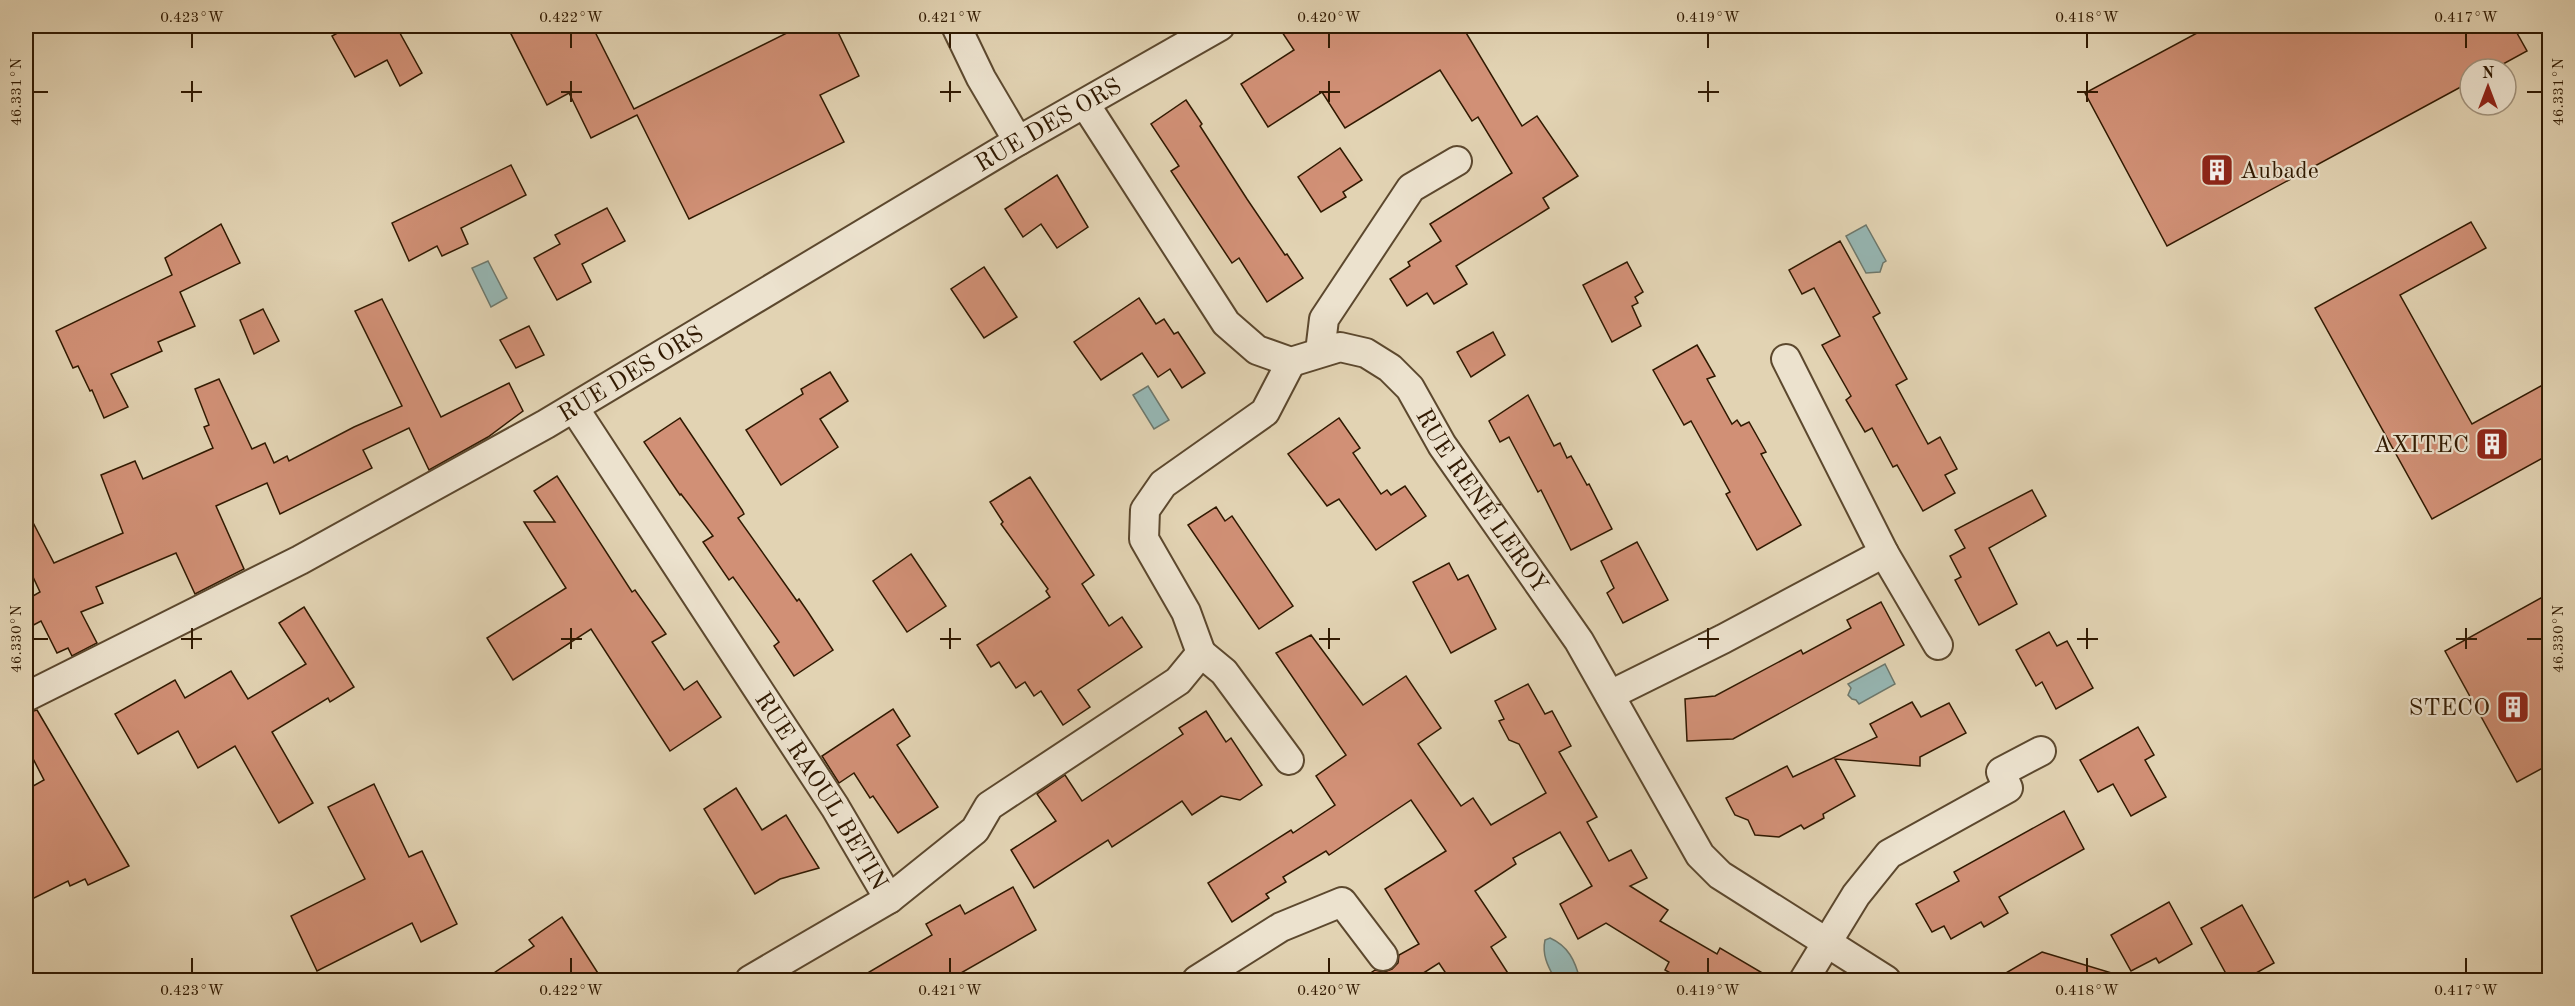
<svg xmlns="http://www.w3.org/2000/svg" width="2575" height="1006" viewBox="0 0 2575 1006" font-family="'Old Standard TT',serif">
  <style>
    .water { fill: #96b7b4; stroke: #6d786c; stroke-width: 1.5 }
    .building { fill: #d19076; stroke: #301901; stroke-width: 1.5 }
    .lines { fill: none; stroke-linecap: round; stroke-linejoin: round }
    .minor-casing { stroke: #5c482e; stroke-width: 32 }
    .minor { stroke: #ece2ce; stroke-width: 28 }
    .ticks { fill: none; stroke: #301901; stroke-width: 2 }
    .labels { text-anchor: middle; stroke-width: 4.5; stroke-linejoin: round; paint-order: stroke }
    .street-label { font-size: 24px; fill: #301901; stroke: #ece2ce }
    .poi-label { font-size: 24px; fill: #301901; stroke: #ece2ce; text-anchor: end }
    .neatline { fill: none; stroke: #301901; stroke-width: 2 }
    .ticks-label { font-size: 15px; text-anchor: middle; fill: #301901 }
  </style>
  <rect width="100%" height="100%" fill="#e2d3b3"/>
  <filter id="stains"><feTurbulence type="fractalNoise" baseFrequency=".00333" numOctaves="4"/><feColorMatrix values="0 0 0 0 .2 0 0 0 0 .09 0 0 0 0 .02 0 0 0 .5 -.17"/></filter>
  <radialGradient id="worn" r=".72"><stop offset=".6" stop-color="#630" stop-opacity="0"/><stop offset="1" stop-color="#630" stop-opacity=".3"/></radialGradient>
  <g class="water">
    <path d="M 1866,225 L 1886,261 L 1883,263 L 1880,272 L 1866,273 L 1846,236 Z"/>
    <path d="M 488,261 L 507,298 L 491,307 L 472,268 Z"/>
    <path d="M 1148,386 L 1169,420 L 1154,429 L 1133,395 Z"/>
    <path d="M 1885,664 L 1895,684 L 1859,704 L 1856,700 L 1852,699 L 1848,695 L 1851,688 L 1848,684 Z"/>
    <path d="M 1550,938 C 1568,946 1575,960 1580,980 L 1555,979 C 1547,965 1542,954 1545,940 Z"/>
  </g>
  <g class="building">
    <path d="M 350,26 L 396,26 L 422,73 L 400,86 L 387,60 L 355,77 L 332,36 Z"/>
    <path d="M 507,26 L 592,26 L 634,109 L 787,33 L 783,26 L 835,26 L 859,76 L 820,95 L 844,142 L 689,219 L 637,115 L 591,138 L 569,93 L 547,105 Z"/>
    <path d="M 1278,26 L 1462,26 L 1522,126 L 1537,116 L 1578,176 L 1543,198 L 1549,208 L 1456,266 L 1467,284 L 1434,304 L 1427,293 L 1407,306 L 1390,279 L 1410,266 L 1408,262 L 1441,241 L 1430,224 L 1512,173 L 1478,117 L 1472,121 L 1440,70 L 1345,128 L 1322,92 L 1268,127 L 1241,84 L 1294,50 Z"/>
    <path d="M 2210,26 L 2513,26 L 2527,51 L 2494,69 L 2470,69 L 2470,82 L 2167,246 L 2085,93 Z"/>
    <path d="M 1186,100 L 1202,124 L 1200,126 L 1247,199 L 1285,255 L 1287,254 L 1303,278 L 1267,302 L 1239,258 L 1232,263 L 1171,171 L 1179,166 L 1151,124 Z"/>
    <path d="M 1340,148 L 1362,180 L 1343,192 L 1346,197 L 1321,212 L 1298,177 Z"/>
    <path d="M 511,165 L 526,195 L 461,228 L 468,244 L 442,256 L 437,246 L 409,261 L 392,223 Z"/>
    <path d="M 1057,175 L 1088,227 L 1057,248 L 1041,224 L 1023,237 L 1005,209 Z"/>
    <path d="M 607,208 L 625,241 L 582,264 L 591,282 L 557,300 L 534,258 L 560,244 L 555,235 Z"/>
    <path d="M 2471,222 L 2486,248 L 2400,295 L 2472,424 L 2550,381 L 2550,454 L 2432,519 L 2315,308 Z"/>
    <path d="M 221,224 L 240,263 L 180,292 L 195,326 L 158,342 L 162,351 L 111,374 L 128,407 L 104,418 L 92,390 L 90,391 L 78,366 L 73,368 L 56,331 L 172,275 L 165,258 Z"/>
    <path d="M 1840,241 L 1880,313 L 1873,317 L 1907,379 L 1896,385 L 1928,444 L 1940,437 L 1957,469 L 1945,475 L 1955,493 L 1923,511 L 1897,465 L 1893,467 L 1872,428 L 1865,432 L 1846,400 L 1851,396 L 1822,345 L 1840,336 L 1814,288 L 1802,294 L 1789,270 Z"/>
    <path d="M 1627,262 L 1643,292 L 1635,297 L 1638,303 L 1632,306 L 1641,326 L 1612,342 L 1583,285 Z"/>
    <path d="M 984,267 L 1017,317 L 984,338 L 951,289 Z"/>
    <path d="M 1139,298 L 1156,324 L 1164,319 L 1174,334 L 1178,332 L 1205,373 L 1182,388 L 1170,369 L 1158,377 L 1142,353 L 1101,380 L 1074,342 Z"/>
    <path d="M 382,299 L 441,417 L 509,383 L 523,411 L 488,437 L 429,470 L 409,428 L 363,450 L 372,468 L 280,514 L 267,483 L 216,506 L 244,569 L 195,594 L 176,553 L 96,587 L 103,603 L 81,612 L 97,643 L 72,656 L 68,648 L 57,653 L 41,621 L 26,629 L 26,600 L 40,592 L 26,562 L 26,509 L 54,563 L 123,533 L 101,475 L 135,461 L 143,479 L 213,448 L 204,427 L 209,425 L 195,389 L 219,379 L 252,449 L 265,443 L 274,463 L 287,456 L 289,461 L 354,427 L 402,406 L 355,311 Z"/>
    <path d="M 263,309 L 279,341 L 254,354 L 240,320 Z"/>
    <path d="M 529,326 L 544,355 L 516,368 L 500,340 Z"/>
    <path d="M 1493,332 L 1505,355 L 1471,377 L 1457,352 Z"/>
    <path d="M 1697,345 L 1715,376 L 1707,379 L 1732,424 L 1737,420 L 1741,426 L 1749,422 L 1766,452 L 1761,454 L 1801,525 L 1757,550 L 1726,494 L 1730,492 L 1691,421 L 1684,425 L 1653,370 Z"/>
    <path d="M 830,372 L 848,401 L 820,419 L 838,447 L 781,485 L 746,430 L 803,394 L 801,389 Z"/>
    <path d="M 1528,395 L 1554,446 L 1560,443 L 1567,458 L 1571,456 L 1587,485 L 1589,484 L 1612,529 L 1571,550 L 1541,490 L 1538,492 L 1509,437 L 1500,442 L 1489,421 Z"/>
    <path d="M 680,418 L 742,510 L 744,514 L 738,518 L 797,601 L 799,599 L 808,612 L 833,650 L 794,676 L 774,646 L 779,642 L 733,577 L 729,580 L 703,542 L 713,536 L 681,494 L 680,495 L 644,442 Z"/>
    <path d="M 1339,418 L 1360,448 L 1353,453 L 1381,494 L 1387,490 L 1391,495 L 1405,486 L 1426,516 L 1376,550 L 1339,499 L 1327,506 L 1288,454 Z"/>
    <path d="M 557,476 L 632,592 L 635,590 L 666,634 L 652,642 L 684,690 L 697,681 L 721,717 L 670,751 L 591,629 L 513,680 L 487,638 L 566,588 L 524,522 L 555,522 L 534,491 Z"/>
    <path d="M 1030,477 L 1094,575 L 1082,584 L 1109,626 L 1122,617 L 1142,647 L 1078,690 L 1090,707 L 1063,725 L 1041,691 L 1034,696 L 1025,682 L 1016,688 L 999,662 L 991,667 L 977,645 L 1050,597 L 1046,591 L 1048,589 L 1001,524 L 1003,522 L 990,502 Z"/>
    <path d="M 2032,490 L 2046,516 L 1989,548 L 2017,604 L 1979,625 L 1955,580 L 1961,577 L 1950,556 L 1965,548 L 1955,530 Z"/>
    <path d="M 1216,507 L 1225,521 L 1232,516 L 1293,606 L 1259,629 L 1188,525 Z"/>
    <path d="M 1637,542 L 1668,600 L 1623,623 L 1607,593 L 1614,588 L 1601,561 Z"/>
    <path d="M 911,554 L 946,606 L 907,632 L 873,581 Z"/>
    <path d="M 1449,563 L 1458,580 L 1468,575 L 1496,629 L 1451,653 L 1413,582 Z"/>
    <path d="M 2550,593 L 2550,764 L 2517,782 L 2445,651 Z"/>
    <path d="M 1881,602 L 1904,645 L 1733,739 L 1687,741 L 1685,699 L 1715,696 L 1801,650 L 1803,654 L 1851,628 L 1847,620 Z"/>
    <path d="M 304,607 L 354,687 L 330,702 L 328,698 L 272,732 L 313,803 L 279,823 L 235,746 L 198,768 L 178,731 L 138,754 L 115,714 L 175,680 L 185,698 L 231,671 L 248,699 L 306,664 L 279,623 Z"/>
    <path d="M 2049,632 L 2057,646 L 2067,641 L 2093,688 L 2056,709 L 2042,682 L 2036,686 L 2016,650 Z"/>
    <path d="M 1311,635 L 1363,705 L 1406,676 L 1441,728 L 1418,744 L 1461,806 L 1473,798 L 1491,825 L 1546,793 L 1519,744 L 1509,740 L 1499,721 L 1504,719 L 1495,701 L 1528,684 L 1545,714 L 1552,711 L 1571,746 L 1559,752 L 1597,817 L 1587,822 L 1609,861 L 1631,850 L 1647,878 L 1630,886 L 1668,910 L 1660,921 L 1717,954 L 1720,948 L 1776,981 L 1684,981 L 1665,970 L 1669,962 L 1606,923 L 1578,939 L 1560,904 L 1592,886 L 1560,832 L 1513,858 L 1516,864 L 1475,891 L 1506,937 L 1491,947 L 1513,981 L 1451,981 L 1439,963 L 1411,981 L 1359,981 L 1375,970 L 1384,972 L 1392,969 L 1398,963 L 1399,955 L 1419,944 L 1385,889 L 1446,851 L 1411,800 L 1329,855 L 1326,851 L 1283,877 L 1286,882 L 1266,894 L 1269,898 L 1232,922 L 1208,883 L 1291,830 L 1293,833 L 1335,805 L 1316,776 L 1346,755 L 1276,653 Z"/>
    <path d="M 1912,702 L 1921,717 L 1949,703 L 1966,733 L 1920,757 L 1920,766 L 1835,759 L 1855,796 L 1823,814 L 1824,818 L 1804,829 L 1801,825 L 1779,837 L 1755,835 L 1748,820 L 1735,815 L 1726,798 L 1787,766 L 1793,777 L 1877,737 L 1870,724 Z"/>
    <path d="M 893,709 L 910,736 L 897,745 L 938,807 L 898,833 L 873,796 L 870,798 L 854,773 L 839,783 L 822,756 Z"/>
    <path d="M 37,710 L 129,866 L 88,885 L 85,879 L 70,886 L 68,881 L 26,902 L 26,790 L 44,780 L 26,745 L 26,713 Z"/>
    <path d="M 1206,711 L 1226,742 L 1231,738 L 1262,785 L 1240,800 L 1221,796 L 1192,815 L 1182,801 L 1112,847 L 1108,840 L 1034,888 L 1011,850 L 1056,821 L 1037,794 L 1065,775 L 1082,801 L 1183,734 L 1179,728 Z"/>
    <path d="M 2138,727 L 2154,755 L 2145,760 L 2166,797 L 2131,816 L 2113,784 L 2098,792 L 2080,760 Z"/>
    <path d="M 374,784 L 409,857 L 422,851 L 457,924 L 421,942 L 412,923 L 317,971 L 291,916 L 365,879 L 328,807 Z"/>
    <path d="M 736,788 L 762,830 L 786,815 L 819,868 L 780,879 L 755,894 L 704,809 Z"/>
    <path d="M 2064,811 L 2084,849 L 1999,897 L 2008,913 L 1984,927 L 1981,922 L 1951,939 L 1944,926 L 1932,932 L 1916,904 L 1959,881 L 1954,872 Z"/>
    <path d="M 1013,887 L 1036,930 L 947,981 L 854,981 L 932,935 L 926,924 L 960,905 L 965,914 Z"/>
    <path d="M 2169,902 L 2192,944 L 2159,963 L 2156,958 L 2131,971 L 2111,935 Z"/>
    <path d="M 2242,905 L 2274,963 L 2242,981 L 2230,981 L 2201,928 Z"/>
    <path d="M 562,917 L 603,981 L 482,981 L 534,946 L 529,940 Z"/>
    <path d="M 2042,952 L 2115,974 L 2114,981 L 1992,981 Z"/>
  </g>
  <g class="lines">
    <g class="minor-casing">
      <g id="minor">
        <path d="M 956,26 L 981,78 L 1018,141"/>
        <path id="s1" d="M 1085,104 L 1226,323 L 1257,350 L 1291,362 L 1340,347 L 1366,353 L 1390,368 L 1410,388 L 1442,445 L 1579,641 L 1700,855 L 1720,875 L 1886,980"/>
        <path d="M 1320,352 L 1324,319 L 1411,188 L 1457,161"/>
        <path id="s2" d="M 574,408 L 835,807 L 889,899"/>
        <path d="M 1884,553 L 1938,645"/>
        <path d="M 1201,653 L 1224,672 L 1289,760"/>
        <path d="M 1610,695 L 1723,639 L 1884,553 L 1786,359"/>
        <path id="s3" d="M 26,697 L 300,560 L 546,424 L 1018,141 L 1220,26"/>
        <path d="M 750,980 L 889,899 L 975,830 L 989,806 L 1178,681 L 1201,653 L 1186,612 L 1144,539 L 1145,510 L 1163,484 L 1265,412 L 1291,362"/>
        <path d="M 1197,980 L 1281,927 L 1342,902 L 1383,956"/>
        <path d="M 1804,980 L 1856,895 L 1889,854 L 2008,788 L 2001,772 L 2041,751"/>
      </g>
    </g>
    <use href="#minor" class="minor"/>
  </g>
  <path class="ticks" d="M 192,33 L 192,48M 571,33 L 571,48M 950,33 L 950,48M 1329,33 L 1329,48M 1708,33 L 1708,48M 2087,33 L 2087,48M 2466,33 L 2466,48M 192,81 L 192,102M 571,81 L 571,102M 950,81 L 950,102M 1329,81 L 1329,102M 1708,81 L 1708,102M 2087,81 L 2087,102M 33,92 L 48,92M 181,92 L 202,92M 561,92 L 582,92M 940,92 L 961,92M 1319,92 L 1340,92M 1698,92 L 1719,92M 2077,92 L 2098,92M 2527,92 L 2542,92M 192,628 L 192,649M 571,628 L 571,649M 950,628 L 950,649M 1329,628 L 1329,649M 1708,628 L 1708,649M 2087,628 L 2087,649M 2466,628 L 2466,649M 33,639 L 48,639M 181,639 L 202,639M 561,639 L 582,639M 940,639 L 961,639M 1319,639 L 1340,639M 1698,639 L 1719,639M 2077,639 L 2098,639M 2456,639 L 2477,639M 2527,639 L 2542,639M 192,958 L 192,973M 571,958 L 571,973M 950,958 L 950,973M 1329,958 L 1329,973M 1708,958 L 1708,973M 2087,958 L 2087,973M 2466,958 L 2466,973"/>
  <defs>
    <g id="building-square" transform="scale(1.725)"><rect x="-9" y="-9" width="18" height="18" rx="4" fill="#8f2418" stroke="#ece2ce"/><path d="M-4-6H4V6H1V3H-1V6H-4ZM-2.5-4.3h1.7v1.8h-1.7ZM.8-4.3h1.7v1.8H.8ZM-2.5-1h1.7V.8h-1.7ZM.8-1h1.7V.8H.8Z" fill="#fff"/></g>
  </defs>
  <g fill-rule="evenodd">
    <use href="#building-square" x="2217" y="170"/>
    <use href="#building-square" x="2492" y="444"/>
    <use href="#building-square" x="2513" y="707"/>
  </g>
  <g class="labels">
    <g class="street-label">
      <text dy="8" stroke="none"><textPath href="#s3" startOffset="1172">RUE DES ORS</textPath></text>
      <text dy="8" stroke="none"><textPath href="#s3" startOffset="686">RUE DES ORS</textPath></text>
      <text dy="8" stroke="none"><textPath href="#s1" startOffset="606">RUE RENÉ LEROY</textPath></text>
      <text dy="8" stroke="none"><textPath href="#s2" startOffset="456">RUE RAOUL BETIN</textPath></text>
    </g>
    <g class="poi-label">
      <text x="2240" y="178" text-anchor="start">Aubade</text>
      <text x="2469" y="452">AXITEC</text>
      <text x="2490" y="715">STECO</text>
    </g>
  </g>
  <rect width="2575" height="1006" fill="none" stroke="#e2d3b3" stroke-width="66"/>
  <g transform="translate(2488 87)"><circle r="28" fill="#ece2ce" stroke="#a1927c" stroke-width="1.5"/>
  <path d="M0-4.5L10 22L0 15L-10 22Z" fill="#8f2418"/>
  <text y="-9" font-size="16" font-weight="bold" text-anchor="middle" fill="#301901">N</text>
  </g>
  <rect x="33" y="33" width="2509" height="940" class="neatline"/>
  <g class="ticks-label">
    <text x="192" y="22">0.423°W</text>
    <text x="571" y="22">0.422°W</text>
    <text x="950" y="22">0.421°W</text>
    <text x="1329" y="22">0.420°W</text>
    <text x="1708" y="22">0.419°W</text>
    <text x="2087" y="22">0.418°W</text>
    <text x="2466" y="22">0.417°W</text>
    <text transform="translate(16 92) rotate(-90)" y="5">46.331°N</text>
    <text transform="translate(2558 92) rotate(-90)" y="5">46.331°N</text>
    <text transform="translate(16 639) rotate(-90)" y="5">46.330°N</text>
    <text transform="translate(2558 639) rotate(-90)" y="5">46.330°N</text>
    <text x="192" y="995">0.423°W</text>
    <text x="571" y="995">0.422°W</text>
    <text x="950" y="995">0.421°W</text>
    <text x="1329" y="995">0.420°W</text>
    <text x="1708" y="995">0.419°W</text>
    <text x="2087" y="995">0.418°W</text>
    <text x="2466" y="995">0.417°W</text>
  </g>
  <rect width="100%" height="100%" filter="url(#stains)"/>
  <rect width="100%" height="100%" fill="url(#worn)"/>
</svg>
